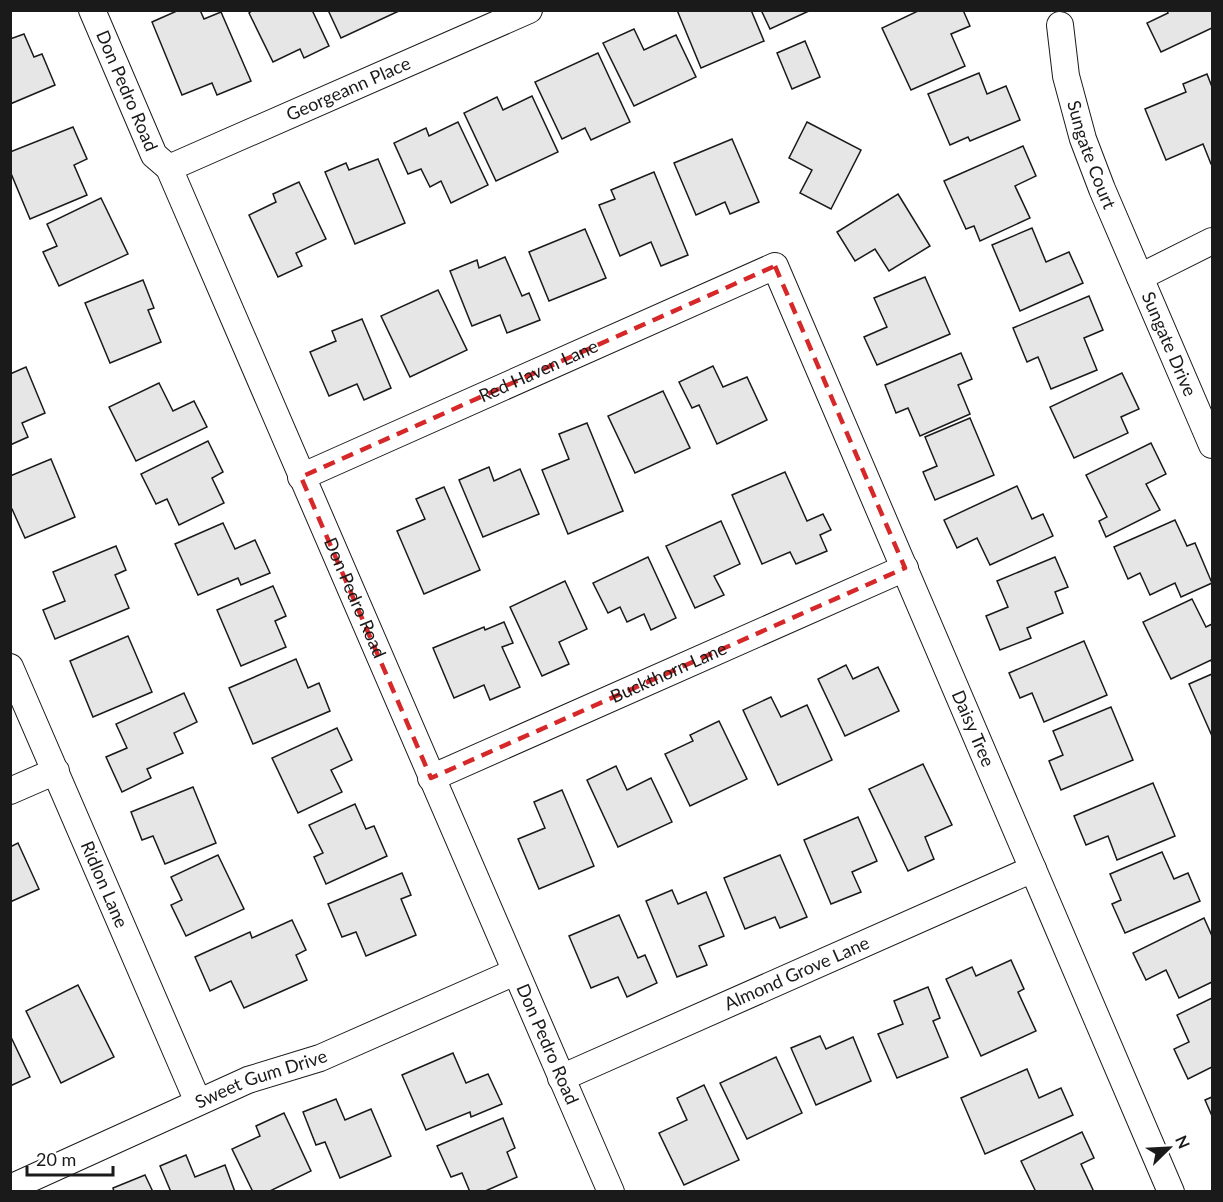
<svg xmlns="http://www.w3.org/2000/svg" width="1223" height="1202" viewBox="0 0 1223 1202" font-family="Lato,sans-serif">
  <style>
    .building { fill: #e6e6e6; stroke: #1a1a1a; stroke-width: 1.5 }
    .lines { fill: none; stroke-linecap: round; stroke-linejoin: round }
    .minor-casing { stroke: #1a1a1a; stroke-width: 28 }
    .minor { stroke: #fff; stroke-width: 26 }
    .marked { fill: none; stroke: #d62828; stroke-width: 4.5; stroke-dasharray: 12 8; stroke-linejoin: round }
    .labels { text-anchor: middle; stroke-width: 4.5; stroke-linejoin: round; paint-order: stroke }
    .street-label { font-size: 18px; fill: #1a1a1a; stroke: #fff }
  </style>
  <rect width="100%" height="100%" fill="#fff"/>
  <g class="building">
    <path d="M 179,10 L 200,10 L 204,19 L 221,12 L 251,81 L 217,95 L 212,83 L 182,95 L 152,22 Z"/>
    <path d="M 253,10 L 312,10 L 329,46 L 304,58 L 300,49 L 273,62 L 249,13 Z"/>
    <path d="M 328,10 L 401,10 L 341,38 Z"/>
    <path d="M 677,10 L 751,10 L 764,41 L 701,68 Z"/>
    <path d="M 761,10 L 811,10 L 770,29 Z"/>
    <path d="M 920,10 L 963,10 L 970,26 L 951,34 L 965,66 L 911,90 L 882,28 Z"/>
    <path d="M 1167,10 L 1212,10 L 1212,28 L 1161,52 L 1147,23 L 1168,13 Z"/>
    <path d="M 634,29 L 644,50 L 676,35 L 696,77 L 634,106 L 603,43 Z"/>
    <path d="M 24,34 L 34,57 L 42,54 L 55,85 L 10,104 L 10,39 Z"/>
    <path d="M 805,41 L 820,77 L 792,89 L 777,53 Z"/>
    <path d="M 598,53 L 630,122 L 591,140 L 585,128 L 562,139 L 535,82 Z"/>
    <path d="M 979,73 L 987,94 L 1006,86 L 1020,120 L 970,141 L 968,137 L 950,145 L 928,94 Z"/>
    <path d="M 1207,74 L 1212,87 L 1212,164 L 1211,164 L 1203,144 L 1166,160 L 1145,109 L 1186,92 L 1183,84 Z"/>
    <path d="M 532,96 L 558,152 L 496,181 L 464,113 L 497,97 L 503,110 Z"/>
    <path d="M 458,122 L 488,185 L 451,203 L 441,181 L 430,187 L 421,169 L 408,174 L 394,143 L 426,128 L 429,136 Z"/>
    <path d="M 807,122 L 861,150 L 831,209 L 800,193 L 812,170 L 789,158 Z"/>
    <path d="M 73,127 L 87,159 L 74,165 L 87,195 L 30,219 L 10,171 L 10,152 Z"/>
    <path d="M 732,139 L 759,202 L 730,214 L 725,202 L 696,215 L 674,163 Z"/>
    <path d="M 1023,146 L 1036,176 L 1015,186 L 1030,218 L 980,241 L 974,226 L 966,229 L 944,181 Z"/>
    <path d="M 378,159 L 405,223 L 355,244 L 325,172 L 346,163 L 349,170 Z"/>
    <path d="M 654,172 L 688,255 L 661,266 L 651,242 L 620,256 L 599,205 L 615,199 L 611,190 Z"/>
    <path d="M 299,182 L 326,239 L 296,253 L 302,266 L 278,277 L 249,215 L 276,202 L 273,194 Z"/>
    <path d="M 898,194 L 930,246 L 889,271 L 875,249 L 855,261 L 837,232 Z"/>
    <path d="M 101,198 L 128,254 L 59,286 L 43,252 L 57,246 L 47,224 Z"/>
    <path d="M 1032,228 L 1046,262 L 1069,252 L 1083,283 L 1020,311 L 992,245 Z"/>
    <path d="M 585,229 L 606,278 L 549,301 L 529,252 Z"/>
    <path d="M 505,257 L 522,296 L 529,293 L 540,320 L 507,333 L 500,315 L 472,326 L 450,271 L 477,260 L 479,268 Z"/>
    <path d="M 925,277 L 950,334 L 877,365 L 864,337 L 887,327 L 874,298 Z"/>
    <path d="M 143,280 L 154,308 L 148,310 L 161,342 L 110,363 L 85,303 Z"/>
    <path d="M 438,290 L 467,350 L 410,377 L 381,316 Z"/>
    <path d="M 1089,296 L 1103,330 L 1084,338 L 1097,370 L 1051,389 L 1038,357 L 1027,362 L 1013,328 Z"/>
    <path d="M 362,319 L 391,388 L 364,400 L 357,384 L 329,396 L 310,352 L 336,341 L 332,331 Z"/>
    <path d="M 961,353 L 972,379 L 958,385 L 970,414 L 920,436 L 908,408 L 896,413 L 885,385 Z"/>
    <path d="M 713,366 L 723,387 L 747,377 L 767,420 L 717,444 L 699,405 L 692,408 L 679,382 Z"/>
    <path d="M 26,367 L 45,413 L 22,423 L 28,437 L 10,445 L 10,374 Z"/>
    <path d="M 1122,373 L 1139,409 L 1121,417 L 1128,433 L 1074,458 L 1050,407 Z"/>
    <path d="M 159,383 L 173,411 L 194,401 L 207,427 L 136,461 L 109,407 Z"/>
    <path d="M 663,391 L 690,448 L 635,473 L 608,416 Z"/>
    <path d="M 970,418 L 994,475 L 935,500 L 923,472 L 937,466 L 925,437 Z"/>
    <path d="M 587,423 L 623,511 L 568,534 L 542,470 L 569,459 L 559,434 Z"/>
    <path d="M 208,441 L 223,472 L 212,478 L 224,503 L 179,525 L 167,499 L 156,504 L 141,474 Z"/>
    <path d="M 1151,443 L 1166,474 L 1146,484 L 1160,510 L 1106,537 L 1099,521 L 1107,517 L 1086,475 Z"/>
    <path d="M 51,459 L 75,517 L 25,538 L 12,509 L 10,509 L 10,476 Z"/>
    <path d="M 489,467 L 494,481 L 520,469 L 539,514 L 483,537 L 459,480 Z"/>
    <path d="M 785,472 L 807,521 L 823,514 L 831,530 L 820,535 L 827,551 L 796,564 L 790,552 L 762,564 L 732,495 Z"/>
    <path d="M 1017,486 L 1032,519 L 1043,514 L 1053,536 L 990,565 L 977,538 L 957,548 L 944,520 Z"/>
    <path d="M 444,487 L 480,570 L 424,594 L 397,531 L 425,519 L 416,499 Z"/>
    <path d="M 1175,520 L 1187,546 L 1195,543 L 1212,583 L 1181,597 L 1175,583 L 1150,595 L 1140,573 L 1128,579 L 1114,547 Z"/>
    <path d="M 721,521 L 740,564 L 714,576 L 724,595 L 695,608 L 666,546 Z"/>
    <path d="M 223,523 L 235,549 L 255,540 L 270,573 L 241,585 L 238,578 L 198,595 L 175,544 Z"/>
    <path d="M 116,546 L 126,570 L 115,575 L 129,608 L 55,639 L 43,610 L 65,601 L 53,572 Z"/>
    <path d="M 648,557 L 676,618 L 651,630 L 644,614 L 627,622 L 620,607 L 608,613 L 593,583 Z"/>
    <path d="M 1055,557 L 1068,587 L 1055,592 L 1063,613 L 1027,628 L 1031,638 L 1000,650 L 986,616 L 1008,607 L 997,581 Z"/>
    <path d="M 565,581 L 587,629 L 559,642 L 569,664 L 542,676 L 510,607 Z"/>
    <path d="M 273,586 L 286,616 L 275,621 L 286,647 L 241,666 L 217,610 Z"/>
    <path d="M 1192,599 L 1206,627 L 1212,624 L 1212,663 L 1211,660 L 1171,679 L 1143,622 Z"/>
    <path d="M 504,622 L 513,643 L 502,647 L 520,687 L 490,700 L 484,685 L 454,698 L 433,648 L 484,627 L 485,630 Z"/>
    <path d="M 128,636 L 152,692 L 93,717 L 70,661 Z"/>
    <path d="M 1084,641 L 1107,695 L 1044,722 L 1032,693 L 1020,698 L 1009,673 Z"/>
    <path d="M 296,659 L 308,688 L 319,683 L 330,711 L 253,744 L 229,688 Z"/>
    <path d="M 846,665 L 853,679 L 878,667 L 899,711 L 845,736 L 818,679 Z"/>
    <path d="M 1212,674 L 1212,736 L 1189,684 Z"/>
    <path d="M 184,693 L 197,722 L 174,733 L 183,753 L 147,769 L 151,778 L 122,792 L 106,757 L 127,748 L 116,724 Z"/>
    <path d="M 771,697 L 781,717 L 807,705 L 832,760 L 778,785 L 743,710 Z"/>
    <path d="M 1111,707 L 1133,760 L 1061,790 L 1049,761 L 1063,755 L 1053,731 Z"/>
    <path d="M 719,721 L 747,779 L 690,806 L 665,754 L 693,741 L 690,735 Z"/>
    <path d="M 337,728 L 352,760 L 331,770 L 342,792 L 298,813 L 272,758 Z"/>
    <path d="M 923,764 L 952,825 L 925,837 L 934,859 L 908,871 L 869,789 Z"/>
    <path d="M 616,766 L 627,790 L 651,778 L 672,822 L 618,847 L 587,780 Z"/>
    <path d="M 1153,783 L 1175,836 L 1117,860 L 1108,836 L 1086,845 L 1074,816 Z"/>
    <path d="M 193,787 L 216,843 L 165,864 L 153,836 L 142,840 L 131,812 Z"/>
    <path d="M 562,790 L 594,866 L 539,889 L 518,839 L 545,828 L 534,802 Z"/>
    <path d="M 355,804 L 366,829 L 374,826 L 387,856 L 326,884 L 314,857 L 323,853 L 309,825 Z"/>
    <path d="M 858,817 L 877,861 L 852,872 L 861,892 L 831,904 L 804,840 Z"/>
    <path d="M 18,843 L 39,889 L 10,902 L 10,847 Z"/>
    <path d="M 1162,852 L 1174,879 L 1188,873 L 1200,901 L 1125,933 L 1112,904 L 1121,900 L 1110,874 Z"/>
    <path d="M 218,855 L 244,909 L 186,936 L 171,905 L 182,900 L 171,877 Z"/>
    <path d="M 780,855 L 807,917 L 780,928 L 775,917 L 745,929 L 724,878 Z"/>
    <path d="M 402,873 L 411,895 L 401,899 L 416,935 L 366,956 L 356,932 L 342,937 L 328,904 Z"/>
    <path d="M 672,890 L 678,904 L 706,892 L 724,936 L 699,946 L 707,965 L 677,977 L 646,901 Z"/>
    <path d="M 619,915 L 638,958 L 645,955 L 657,983 L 627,997 L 618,977 L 591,988 L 569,936 Z"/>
    <path d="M 1204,918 L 1212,936 L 1212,982 L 1179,998 L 1166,970 L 1146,980 L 1133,953 Z"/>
    <path d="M 292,920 L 306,950 L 296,955 L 307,980 L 244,1008 L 231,981 L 210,991 L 195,957 L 250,932 L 252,938 Z"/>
    <path d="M 1011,960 L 1024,989 L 1018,992 L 1036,1031 L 981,1056 L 946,979 L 972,967 L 976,976 Z"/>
    <path d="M 78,985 L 114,1057 L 61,1083 L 26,1011 Z"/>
    <path d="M 928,987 L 940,1018 L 933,1021 L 948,1057 L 897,1078 L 878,1034 L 903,1024 L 894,1001 Z"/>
    <path d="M 1212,998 L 1212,1067 L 1188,1079 L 1174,1049 L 1189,1042 L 1177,1015 Z"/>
    <path d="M 10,1035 L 30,1077 L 10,1086 Z"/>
    <path d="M 820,1036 L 826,1049 L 853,1037 L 871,1081 L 816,1105 L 791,1048 Z"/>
    <path d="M 453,1053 L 466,1083 L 488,1074 L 502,1104 L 471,1117 L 470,1112 L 426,1130 L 402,1075 Z"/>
    <path d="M 776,1057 L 802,1113 L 747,1139 L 720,1083 Z"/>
    <path d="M 1027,1069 L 1039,1098 L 1061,1088 L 1073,1115 L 985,1154 L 961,1098 Z"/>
    <path d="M 704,1085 L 739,1160 L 684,1185 L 659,1133 L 687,1120 L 677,1098 Z"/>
    <path d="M 1212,1097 L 1212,1116 L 1205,1100 Z"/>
    <path d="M 336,1099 L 345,1120 L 371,1109 L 391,1156 L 340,1178 L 325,1142 L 316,1145 L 303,1112 Z"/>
    <path d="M 284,1113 L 311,1171 L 268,1192 L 253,1192 L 232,1149 L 260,1136 L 256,1126 Z"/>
    <path d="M 503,1118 L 515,1148 L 507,1152 L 517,1177 L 483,1192 L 470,1192 L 462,1173 L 451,1177 L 437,1146 Z"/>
    <path d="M 1082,1132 L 1094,1158 L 1081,1164 L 1094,1192 L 1036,1192 L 1021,1161 Z"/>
    <path d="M 186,1155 L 195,1177 L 225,1165 L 235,1192 L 171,1192 L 160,1166 Z"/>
    <path d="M 145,1175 L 153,1192 L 114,1192 L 113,1188 Z"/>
  </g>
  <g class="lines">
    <g class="minor-casing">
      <g id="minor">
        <path id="s1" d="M 92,10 L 154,155 L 169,168 L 611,1192"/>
        <path id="s2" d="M 1060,25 L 1066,76 L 1083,139 L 1102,189 L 1212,445"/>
        <path id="s3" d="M 169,168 L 529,10"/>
        <path d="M 1140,277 L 1212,241"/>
        <path id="s4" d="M 301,477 L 775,266 L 1171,1192"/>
        <path id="s5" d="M 10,667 L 198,1102"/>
        <path id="s6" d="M 431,778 L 905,568"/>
        <path d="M 10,791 L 56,771"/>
        <path id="s7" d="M 561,1078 L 1033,869"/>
        <path id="s8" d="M 10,1188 L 248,1080 L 320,1058 L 515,972"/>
      </g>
    </g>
    <use href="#minor" class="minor"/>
  </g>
  <path class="marked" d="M 775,266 L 905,568 L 431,778 L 301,477 Z"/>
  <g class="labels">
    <g class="street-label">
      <text dy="6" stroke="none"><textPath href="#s3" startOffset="196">Georgeann Place</textPath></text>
      <text dy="6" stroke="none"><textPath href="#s1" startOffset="88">Don Pedro Road</textPath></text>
      <text dy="6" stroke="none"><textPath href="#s2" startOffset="134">Sungate Court</textPath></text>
      <text dy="6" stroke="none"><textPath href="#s2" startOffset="339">Sungate Drive</textPath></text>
      <text dy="6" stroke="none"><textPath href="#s4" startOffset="260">Red Haven Lane</textPath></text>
      <text dy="6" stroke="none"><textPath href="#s1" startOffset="646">Don Pedro Road</textPath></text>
      <text dy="6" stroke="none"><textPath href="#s6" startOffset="260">Buckthorn Lane</textPath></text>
      <text dy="6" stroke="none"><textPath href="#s4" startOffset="1022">Daisy Tree</textPath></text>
      <text dy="6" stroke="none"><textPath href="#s5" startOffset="237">Ridlon Lane</textPath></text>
      <text dy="6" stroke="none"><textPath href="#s7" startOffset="258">Almond Grove Lane</textPath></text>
      <text dy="6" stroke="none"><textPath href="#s1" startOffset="1132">Don Pedro Road</textPath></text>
      <text dy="6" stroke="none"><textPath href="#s8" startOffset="274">Sweet Gum Drive</textPath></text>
    </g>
  </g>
  <rect width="1223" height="1202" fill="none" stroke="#1a1a1a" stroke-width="24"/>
  <g transform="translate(1169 1148) rotate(66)" stroke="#ffffff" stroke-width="4.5" paint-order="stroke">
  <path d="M0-4.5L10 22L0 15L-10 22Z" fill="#1a1a1a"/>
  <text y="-9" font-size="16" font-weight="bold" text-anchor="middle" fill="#1a1a1a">N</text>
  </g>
  <path d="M27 1166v9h86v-9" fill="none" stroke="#1a1a1a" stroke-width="3"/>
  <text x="36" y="1166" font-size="18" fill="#1a1a1a" stroke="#ffffff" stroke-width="4.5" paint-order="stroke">20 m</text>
</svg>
